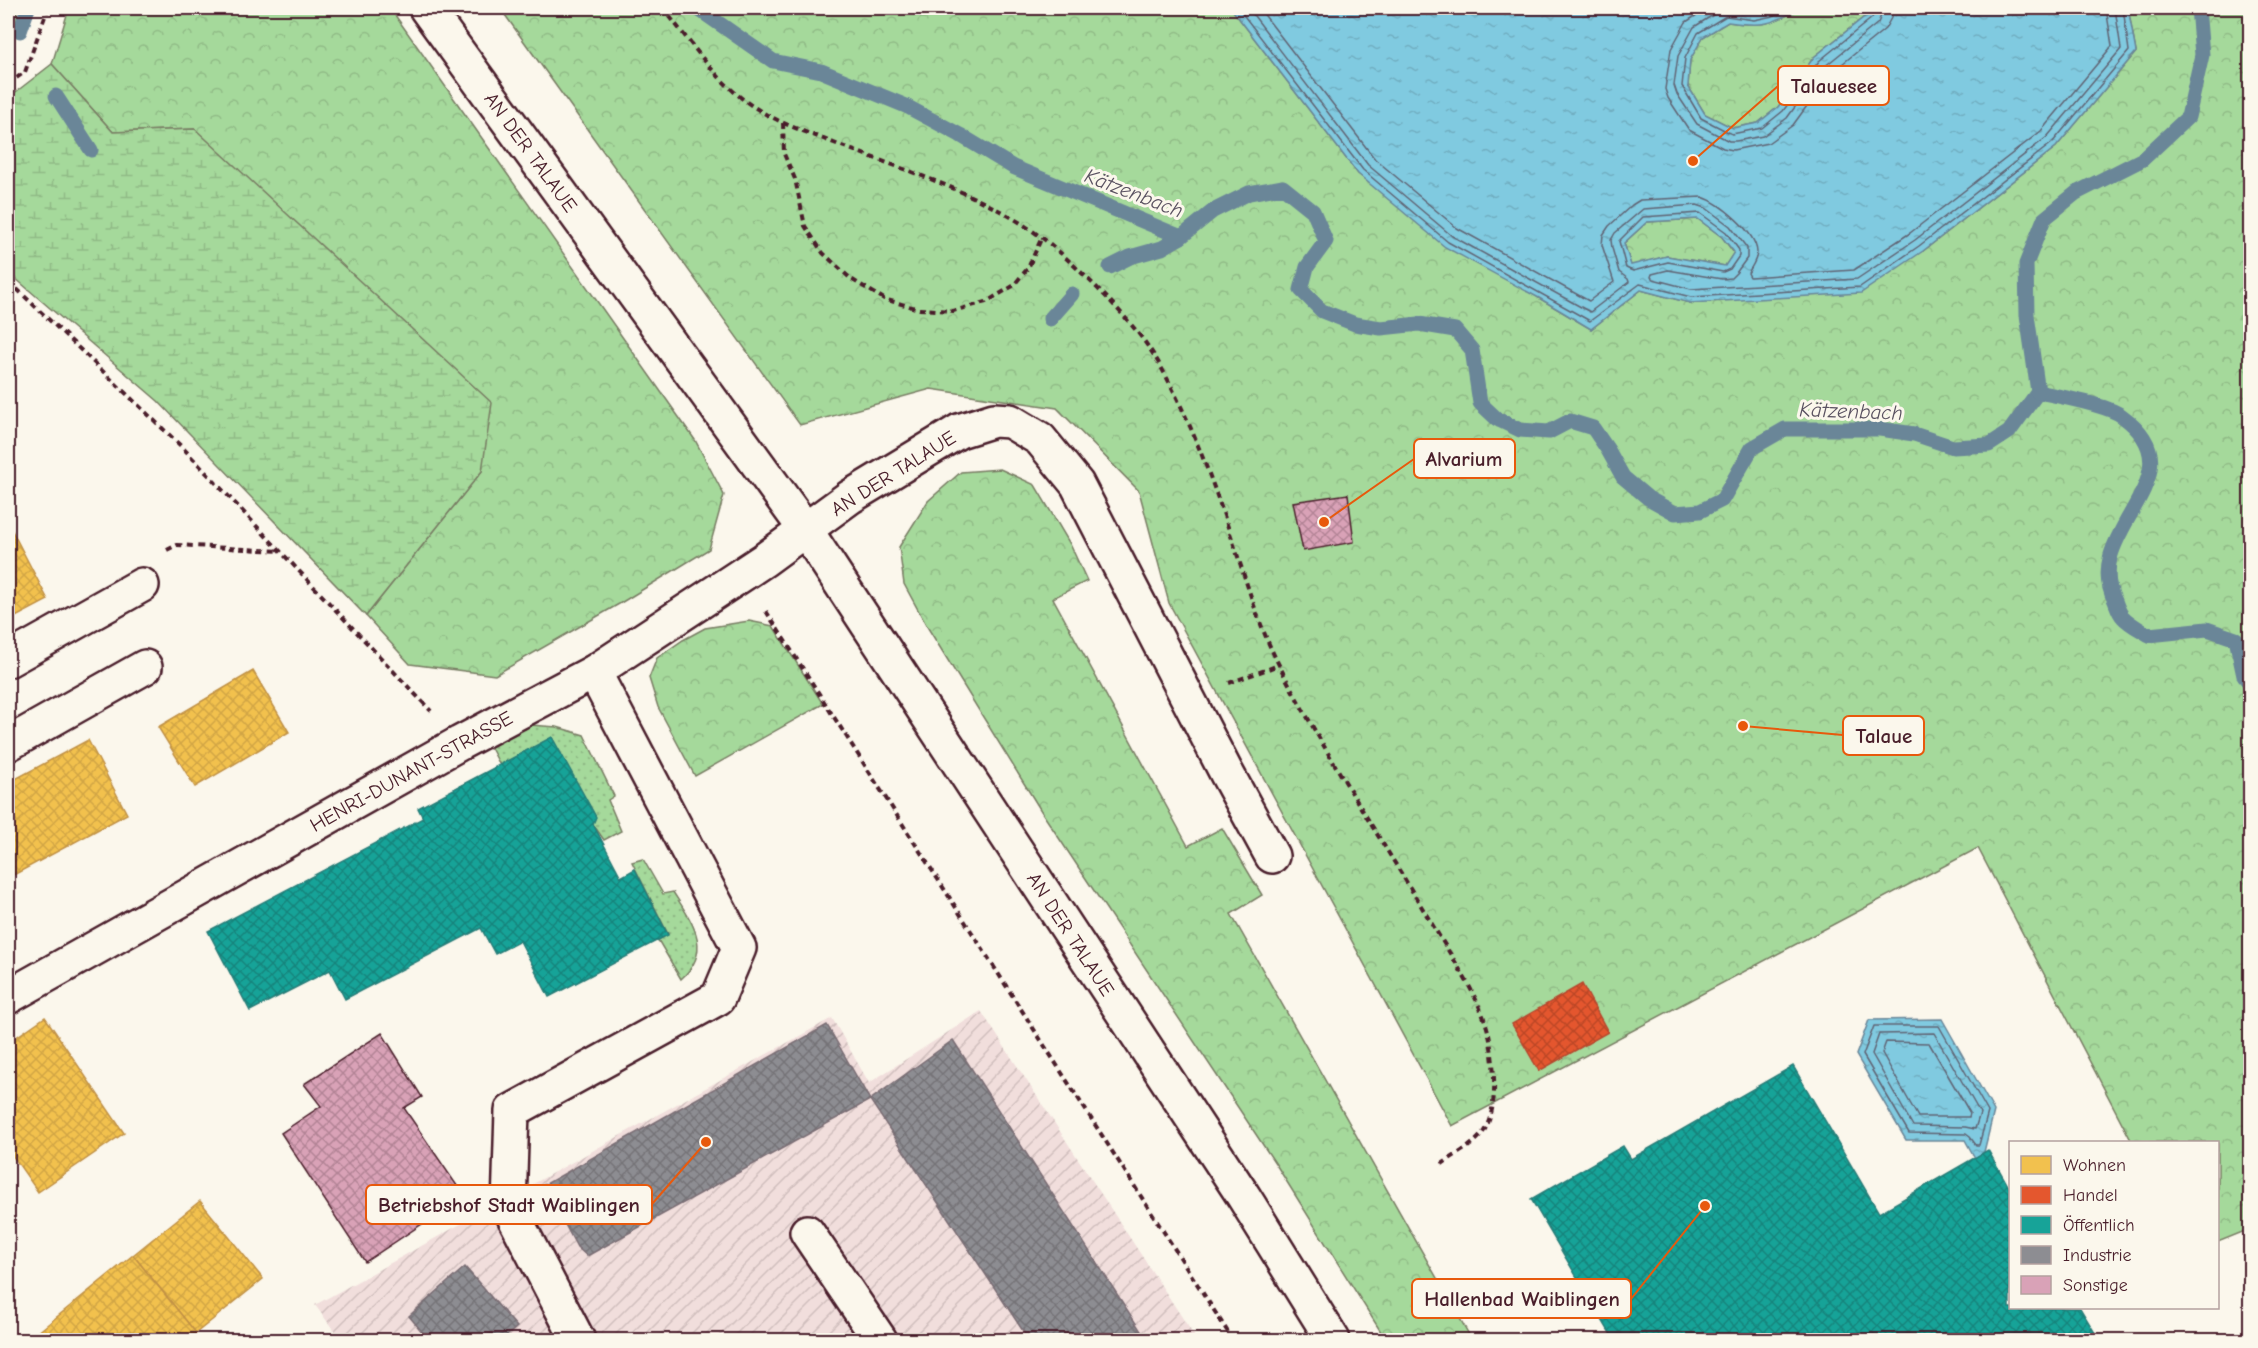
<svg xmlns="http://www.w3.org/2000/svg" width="2258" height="1348" viewBox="0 0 2258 1348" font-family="'Comic Neue',sans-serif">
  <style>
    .industrial { fill: url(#industrial-furrows) }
    .grass { fill: url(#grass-dots); stroke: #787c63; stroke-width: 1.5 }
    .forest { fill: url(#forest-crowns); stroke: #787c63; stroke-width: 1.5 }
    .wetland { fill: url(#wetland-marsh); stroke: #787c63; stroke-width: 1.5 }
    .pitch { fill: #a5d99b; stroke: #787c63; stroke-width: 1.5 }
    .water { fill: url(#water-ripples); stroke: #6a8698; stroke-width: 1.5; fill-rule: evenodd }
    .homes { fill: url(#homes-cross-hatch); stroke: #c09044; stroke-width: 1.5 }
    .shops { fill: url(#shops-cross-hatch); stroke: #b6462d; stroke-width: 1.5 }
    .public { fill: url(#public-cross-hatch); stroke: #267b77; stroke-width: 1.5 }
    .industry { fill: url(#industry-cross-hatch); stroke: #796c73; stroke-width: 1.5 }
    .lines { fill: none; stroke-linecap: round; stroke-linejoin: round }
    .shore { stroke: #606373; stroke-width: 1.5 }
    .stream { stroke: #6a8698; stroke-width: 15 }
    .building { fill: url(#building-cross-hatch); stroke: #4a1f2b; stroke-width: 1.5 }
    .minor-casing { stroke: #4a1f2b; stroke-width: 38 }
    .path { stroke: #4a1f2b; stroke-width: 4; stroke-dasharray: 6 4.5; stroke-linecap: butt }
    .minor { stroke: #fbf7ec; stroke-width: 33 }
    .labels { text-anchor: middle; stroke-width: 6; stroke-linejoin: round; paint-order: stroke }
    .street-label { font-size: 20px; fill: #4a1f2b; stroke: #fbf7ec }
    .water-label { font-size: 21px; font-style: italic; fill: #5a5261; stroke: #fbf7ec }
    .leader { fill: none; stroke: #e8590c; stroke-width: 2 }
    .callout-dot { fill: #e8590c; stroke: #fbf7ec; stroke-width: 2 }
    .callout { fill: #fbf7ec; stroke: #e8590c; stroke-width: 2 }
    .callout-label { font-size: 21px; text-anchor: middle; font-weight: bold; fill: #4a1f2b }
  </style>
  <defs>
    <pattern id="industrial-furrows" width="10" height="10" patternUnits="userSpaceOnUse" patternTransform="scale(1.5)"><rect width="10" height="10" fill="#f1dedc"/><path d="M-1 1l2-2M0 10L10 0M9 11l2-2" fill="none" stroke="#d0bebd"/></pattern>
    <pattern id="grass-dots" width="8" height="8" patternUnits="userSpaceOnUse" patternTransform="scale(1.5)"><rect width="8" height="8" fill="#a5d99b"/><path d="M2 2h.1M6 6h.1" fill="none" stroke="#90ba86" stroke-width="1.8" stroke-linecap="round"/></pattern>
    <pattern id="forest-crowns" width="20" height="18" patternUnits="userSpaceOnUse" patternTransform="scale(1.5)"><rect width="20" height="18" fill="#a5d99b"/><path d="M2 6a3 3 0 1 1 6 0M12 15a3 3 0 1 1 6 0" fill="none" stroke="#90ba86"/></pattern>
    <pattern id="wetland-marsh" width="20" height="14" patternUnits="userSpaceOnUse" patternTransform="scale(1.5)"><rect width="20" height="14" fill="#a5d99b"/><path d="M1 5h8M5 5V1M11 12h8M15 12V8" fill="none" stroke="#90ba86"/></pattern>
    <pattern id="water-ripples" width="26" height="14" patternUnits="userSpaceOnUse" patternTransform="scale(1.5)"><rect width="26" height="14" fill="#80cae0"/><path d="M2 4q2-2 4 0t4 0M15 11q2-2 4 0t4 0" fill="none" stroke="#70adc0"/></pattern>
    <pattern id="homes-cross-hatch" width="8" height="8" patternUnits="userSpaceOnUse" patternTransform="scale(1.5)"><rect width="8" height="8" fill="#f2c14e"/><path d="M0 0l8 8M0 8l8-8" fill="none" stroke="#d1a544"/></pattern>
    <pattern id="shops-cross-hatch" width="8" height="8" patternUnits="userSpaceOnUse" patternTransform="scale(1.5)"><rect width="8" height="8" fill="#e4572e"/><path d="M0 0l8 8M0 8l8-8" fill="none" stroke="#bb4727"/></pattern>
    <pattern id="public-cross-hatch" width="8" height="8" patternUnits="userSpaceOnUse" patternTransform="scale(1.5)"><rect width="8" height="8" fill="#17a398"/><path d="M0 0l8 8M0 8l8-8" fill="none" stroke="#17847c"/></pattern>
    <pattern id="industry-cross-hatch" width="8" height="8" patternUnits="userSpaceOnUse" patternTransform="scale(1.5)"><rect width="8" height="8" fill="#8d8d92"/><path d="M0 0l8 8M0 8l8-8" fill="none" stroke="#757377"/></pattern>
    <pattern id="building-cross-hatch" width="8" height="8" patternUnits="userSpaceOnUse" patternTransform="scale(1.5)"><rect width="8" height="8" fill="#d9a2b7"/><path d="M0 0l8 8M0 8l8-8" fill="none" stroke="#b28395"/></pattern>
  </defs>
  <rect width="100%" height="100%" fill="#fbf7ec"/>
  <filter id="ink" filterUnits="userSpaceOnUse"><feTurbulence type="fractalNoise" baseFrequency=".0167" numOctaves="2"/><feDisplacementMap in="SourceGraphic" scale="12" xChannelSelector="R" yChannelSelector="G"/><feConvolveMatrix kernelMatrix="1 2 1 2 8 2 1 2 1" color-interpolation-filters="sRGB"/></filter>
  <g filter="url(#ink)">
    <path class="industrial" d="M 981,1011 L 1197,1340 L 341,1340 L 315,1305 L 832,1018 L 869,1083 Z"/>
    <g class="grass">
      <path d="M 530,725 L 557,727 L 584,735 L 614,796 L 608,800 L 621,831 L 604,840 L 593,824 L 500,765 L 490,746 Z"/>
      <path d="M 643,859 L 663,894 L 673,892 C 692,922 714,950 681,979 L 658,940 L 668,934 L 632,862 Z"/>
    </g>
    <g class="forest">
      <path d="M 69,8 L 390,8 L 695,440 L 724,495 L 709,549 L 619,604 L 495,675 L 410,664 L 366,616 L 482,471 L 195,129 L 113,132 L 52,64 Z"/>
      <path d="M 500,8 L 1231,8 L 1358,174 L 1539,298 L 1591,329 L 1641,290 L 1690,303 L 1923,251 L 2056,147 L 2136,52 L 2128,8 L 2250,8 L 2250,1229 L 2218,1242 L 2218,1142 L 2132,1142 L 1978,848 L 1452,1126 L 1169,603 L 1139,491 L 1057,408 L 931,389 L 800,425 Z"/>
      <path d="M 1801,8 L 1871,8 L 1869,13 L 1814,57 L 1778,107 L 1758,123 L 1733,128 L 1705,114 L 1688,86 L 1690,60 L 1703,37 L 1728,22 C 1763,27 1770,25 1801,8 Z"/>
      <path d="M 1698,219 L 1722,237 L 1734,253 L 1725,266 L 1667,256 L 1631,266 L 1624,243 L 1647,222 Z"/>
      <path d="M 1000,469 L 1035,485 L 1070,544 L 1087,581 L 1053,598 L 1188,846 L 1222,828 L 1262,895 L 1231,914 L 1472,1340 L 1386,1340 L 1277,1166 L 1043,814 L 928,628 L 904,584 L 899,547 L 928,501 L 961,472 Z"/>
      <path d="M 749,621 L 773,626 L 823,704 L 695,776 L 658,707 L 649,678 L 657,658 L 683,640 L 705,628 Z"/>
    </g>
    <path class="wetland" d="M 52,64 L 113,132 L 195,129 L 492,403 L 482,471 L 366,616 L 158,401 L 8,272 L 8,98 Z"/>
    <path class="pitch" d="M 8,8 L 15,8 L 20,23 L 8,27 Z"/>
    <g class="water">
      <path d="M 1231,8 L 1801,8 C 1770,25 1763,27 1728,22 L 1703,37 L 1690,60 L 1688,86 L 1705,114 L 1733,128 L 1758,123 L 1778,107 L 1814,57 L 1868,14 L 1871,8 L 2128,8 L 2136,52 L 2056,147 L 1923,251 L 1861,293 L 1690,303 L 1641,290 L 1591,329 L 1539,298 L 1445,247 L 1358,174 ZM 1698,219 L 1722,237 L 1734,252 L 1725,266 L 1667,256 L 1631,265 L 1624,243 L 1647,222 Z"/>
      <path d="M 1942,1019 L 1994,1111 L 1984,1152 L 1975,1158 L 1965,1140 L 1906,1140 L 1856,1055 L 1869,1020 Z"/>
    </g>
    <g class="homes">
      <path d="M 8,523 L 48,600 L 8,621 Z"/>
      <path d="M 253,671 L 289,732 L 195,787 L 158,727 Z"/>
      <path d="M 88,740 L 127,814 L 8,878 L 8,783 Z"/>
      <path d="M 45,1017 L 124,1133 L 38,1192 L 8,1149 L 8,1043 Z"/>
      <path d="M 200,1201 L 263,1279 L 196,1333 L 133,1255 Z"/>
      <path d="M 133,1255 L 196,1333 L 187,1340 L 43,1340 L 37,1333 Z"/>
    </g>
    <path class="shops" d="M 1582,984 L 1608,1032 L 1539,1071 L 1512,1024 Z"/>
    <g class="public">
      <path d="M 552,737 L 596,817 L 593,824 L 621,877 L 635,869 L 668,935 L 549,997 L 520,941 L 495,954 L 481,928 L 345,999 L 330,970 L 250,1011 L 208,931 L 423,818 L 418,808 Z"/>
      <path d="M 1793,1066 L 1879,1213 L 1988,1150 L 2010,1189 L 2010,1308 L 2080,1308 L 2098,1338 L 2094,1340 L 1614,1340 L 1531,1199 L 1623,1146 L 1631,1159 Z"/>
    </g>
    <g class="industry">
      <path d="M 827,1025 L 870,1100 L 587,1256 L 577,1247 L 544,1185 Z"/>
      <path d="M 953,1040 L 1146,1339 L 1146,1340 L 1029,1340 L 870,1100 Z"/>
      <path d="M 465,1267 L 517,1327 L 502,1340 L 429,1340 L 409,1316 Z"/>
    </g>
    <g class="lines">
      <g class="shore">
        <path d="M 1238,8 L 1363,170 L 1448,242 L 1590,321 L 1640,284 L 1691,297 L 1860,287 L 1919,246 L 2052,143 L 2129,51 L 2123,8"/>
        <path d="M 1248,8 L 1368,165 L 1452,236 L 1590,312 L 1629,282 L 1628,279 L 1619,272 L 1612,248 L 1611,240 L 1615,233 L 1643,209 L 1697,205 L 1706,208 L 1730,226 L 1747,248 L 1747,258 L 1736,273 L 1731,278 L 1722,279 L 1668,270 L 1652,274 L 1651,277 L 1653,279 L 1691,289 L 1857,279 L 1915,240 L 2047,137 L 2121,49 L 2115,8"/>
        <path d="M 1259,8 L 1375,159 L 1457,228 L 1589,301 L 1614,282 L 1602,245 L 1603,235 L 1609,226 L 1632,205 L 1640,200 L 1702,197 C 1719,202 1756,232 1757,252 C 1757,260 1752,266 1748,273 L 1750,277 L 1854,270 L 1910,233 L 2041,131 L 2112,46 L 2106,8"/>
        <path d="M 1708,8 L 1686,22 L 1671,49 L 1665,89 L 1668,98 L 1689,130 L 1723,148 L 1733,150 L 1768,143 L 1793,125 L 1831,73 L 1885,29 L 1891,18 L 1893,8"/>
        <path d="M 1773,8 L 1754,12 L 1730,8 L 1721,10 L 1694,27 L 1678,56 L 1674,85 L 1677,94 L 1697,124 L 1729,141 L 1736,141 L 1763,136 L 1787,118 L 1824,67 L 1878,23 L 1884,8"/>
        <path d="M 1789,8 L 1773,16 L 1754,20 L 1726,16 L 1698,33 L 1685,58 L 1682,86 L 1701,118 L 1732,134 L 1762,128 L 1783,111 L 1819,61 L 1872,18 L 1876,8"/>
        <path d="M 1700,213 L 1726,232 L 1739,250 L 1739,256 L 1730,269 L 1723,272 L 1668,262 L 1633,271 L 1626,268 L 1619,241 L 1643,217 Z"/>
        <path d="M 1874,1026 L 1939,1026 L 1988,1112 L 1979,1145 L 1976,1145 L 1970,1137 L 1966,1134 L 1909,1133 L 1863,1055 Z"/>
        <path d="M 1934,1033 L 1980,1113 L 1975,1129 L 1965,1127 L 1913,1126 L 1872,1054 L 1879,1034 Z"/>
        <path d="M 1886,1042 L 1929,1043 L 1970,1113 L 1969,1117 L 1918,1117 L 1882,1053 Z"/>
      </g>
      <g class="stream">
        <path d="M 697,8 L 773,61 L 821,71 L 906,106 L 960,135 L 1013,167 L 1181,237"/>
        <path d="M 20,31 L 28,8"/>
        <path d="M 56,96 L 91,150"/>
        <path d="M 1110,267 L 1130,257 L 1162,248 L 1181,237 L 1213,211 L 1249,193 L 1283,187 L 1313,211 L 1326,241 L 1307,267 L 1301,290 L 1322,311 L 1355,324 L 1381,328 L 1419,324 L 1455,330 L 1472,350 L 1480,403 L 1497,419 L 1520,430 L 1549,432 L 1570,421 L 1593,428 L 1608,450 L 1623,477 L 1648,498 L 1675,513 L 1700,511 L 1722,500 L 1752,448 L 1785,429 L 1880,429 L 1914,434 L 1953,447 L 1989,445 L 2009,432 L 2038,392"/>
        <path d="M 1050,319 L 1072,294"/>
        <path d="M 2038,392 C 2058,396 2107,405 2122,416 C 2205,476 2078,531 2115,601 C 2117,606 2119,613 2123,617 C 2129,624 2141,630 2149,635 L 2207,629 L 2236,639 L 2244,676 L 2250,683"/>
        <path d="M 2038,392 L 2027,315 L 2026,264 L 2044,219 L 2076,193 L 2143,159 L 2188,117 L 2202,55 L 2198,8"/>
      </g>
    </g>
    <g class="building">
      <path d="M 1348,494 L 1354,542 L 1303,551 L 1293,502 Z"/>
      <path d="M 382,1033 L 422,1097 L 404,1108 L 464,1196 L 365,1262 L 281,1133 L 321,1106 L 304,1084 Z"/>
    </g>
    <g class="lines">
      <g class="minor-casing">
        <g id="minor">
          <path d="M 426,8 L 805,529 L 1244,1197 L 1333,1340"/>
          <path d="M 8,660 L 142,585"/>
          <path d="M 8,744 L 145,667"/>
          <path d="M 8,997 L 460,743 L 594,672 L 764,560 L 850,497 L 959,431 L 994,420 L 1010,421 L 1040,439 L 1077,484 L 1226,772 L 1272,856"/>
          <path d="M 807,1232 L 880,1340"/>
          <path d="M 578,1340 L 509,1207 L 512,1111 L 718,998 L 739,948 L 594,672"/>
        </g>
      </g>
      <g class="path">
        <path d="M 663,8 C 688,39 712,75 744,100 C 770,120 803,131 834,143 C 913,174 1003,198 1066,258 C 1100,290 1138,326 1161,367 C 1190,419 1210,475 1229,530 C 1245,576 1257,623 1280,667 C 1326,755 1381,839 1432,924 C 1452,958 1483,1001 1490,1040 C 1494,1067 1499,1106 1484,1131 C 1475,1145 1456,1154 1442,1164"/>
        <path d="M 8,84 L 25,72 L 48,8"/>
        <path d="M 783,123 L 784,154 L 795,179 L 805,226 L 823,253 L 851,279 L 884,299 L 919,309 L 953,311 L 986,302 L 1013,286 L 1028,268 L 1042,237"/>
        <path d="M 8,283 L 18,290 L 183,448 L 431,711"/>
        <path d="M 167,550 L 177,545 L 279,551"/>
        <path d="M 766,611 L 1233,1340"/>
        <path d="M 1229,683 L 1279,665"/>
      </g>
      <use href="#minor" class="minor"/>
    </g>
  </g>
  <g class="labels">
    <g class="street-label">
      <text transform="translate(531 152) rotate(54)" y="7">AN DER TALAUE</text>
      <text transform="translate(893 473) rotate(-32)" y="7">AN DER TALAUE</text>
      <text transform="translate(411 771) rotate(-29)" y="7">HENRI-DUNANT-STRASSE</text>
      <text transform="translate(1071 934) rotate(57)" y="7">AN DER TALAUE</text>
    </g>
    <g class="water-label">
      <text transform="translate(1134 193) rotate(21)" y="7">Kätzenbach</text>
      <text transform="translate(1851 411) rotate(2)" y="7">Kätzenbach</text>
    </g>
  </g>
  <path class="leader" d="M1693 161L1778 86M1324 522L1414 459M1743 726L1843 735M706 1142L652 1204M1705 1206L1631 1299"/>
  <g class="callout-dot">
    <circle cx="1693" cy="161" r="6"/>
    <circle cx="1324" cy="522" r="6"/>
    <circle cx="1743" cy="726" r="6"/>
    <circle cx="706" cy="1142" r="6"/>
    <circle cx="1705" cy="1206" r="6"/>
  </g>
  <g class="callout">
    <rect x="1778" y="66" width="111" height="39" rx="6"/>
    <rect x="1414" y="439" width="101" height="39" rx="6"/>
    <rect x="1843" y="716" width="81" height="39" rx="6"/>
    <rect x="366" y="1185" width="286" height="39" rx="6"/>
    <rect x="1412" y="1279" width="219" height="39" rx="6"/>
  </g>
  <g class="callout-label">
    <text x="1834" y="93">Talauesee</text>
    <text x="1464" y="466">Alvarium</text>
    <text x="1884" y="743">Talaue</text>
    <text x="509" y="1212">Betriebshof Stadt Waiblingen</text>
    <text x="1522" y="1306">Hallenbad Waiblingen</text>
  </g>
  <rect width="2258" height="1348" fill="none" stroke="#fbf7ec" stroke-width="30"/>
  <rect x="15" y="15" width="2228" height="1318" fill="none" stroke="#4a1f2b" stroke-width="2" filter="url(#ink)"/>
  <rect x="2009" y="1141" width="210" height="168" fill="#fbf7ec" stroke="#b4a19f" stroke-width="1.5"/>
  <rect x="2021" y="1156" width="30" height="18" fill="#f2c14e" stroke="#b4a19f" stroke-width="1.5"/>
  <text x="2063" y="1171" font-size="18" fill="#4a1f2b">Wohnen</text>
  <rect x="2021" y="1186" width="30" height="18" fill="#e4572e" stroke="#b4a19f" stroke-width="1.5"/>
  <text x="2063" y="1201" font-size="18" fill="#4a1f2b">Handel</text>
  <rect x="2021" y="1216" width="30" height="18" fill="#17a398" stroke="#b4a19f" stroke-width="1.5"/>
  <text x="2063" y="1231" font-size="18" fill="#4a1f2b">Öffentlich</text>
  <rect x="2021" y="1246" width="30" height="18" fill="#8d8d92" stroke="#b4a19f" stroke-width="1.5"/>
  <text x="2063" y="1261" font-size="18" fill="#4a1f2b">Industrie</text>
  <rect x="2021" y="1276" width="30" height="18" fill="#d9a2b7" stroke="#b4a19f" stroke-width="1.5"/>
  <text x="2063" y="1291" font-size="18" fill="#4a1f2b">Sonstige</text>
</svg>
